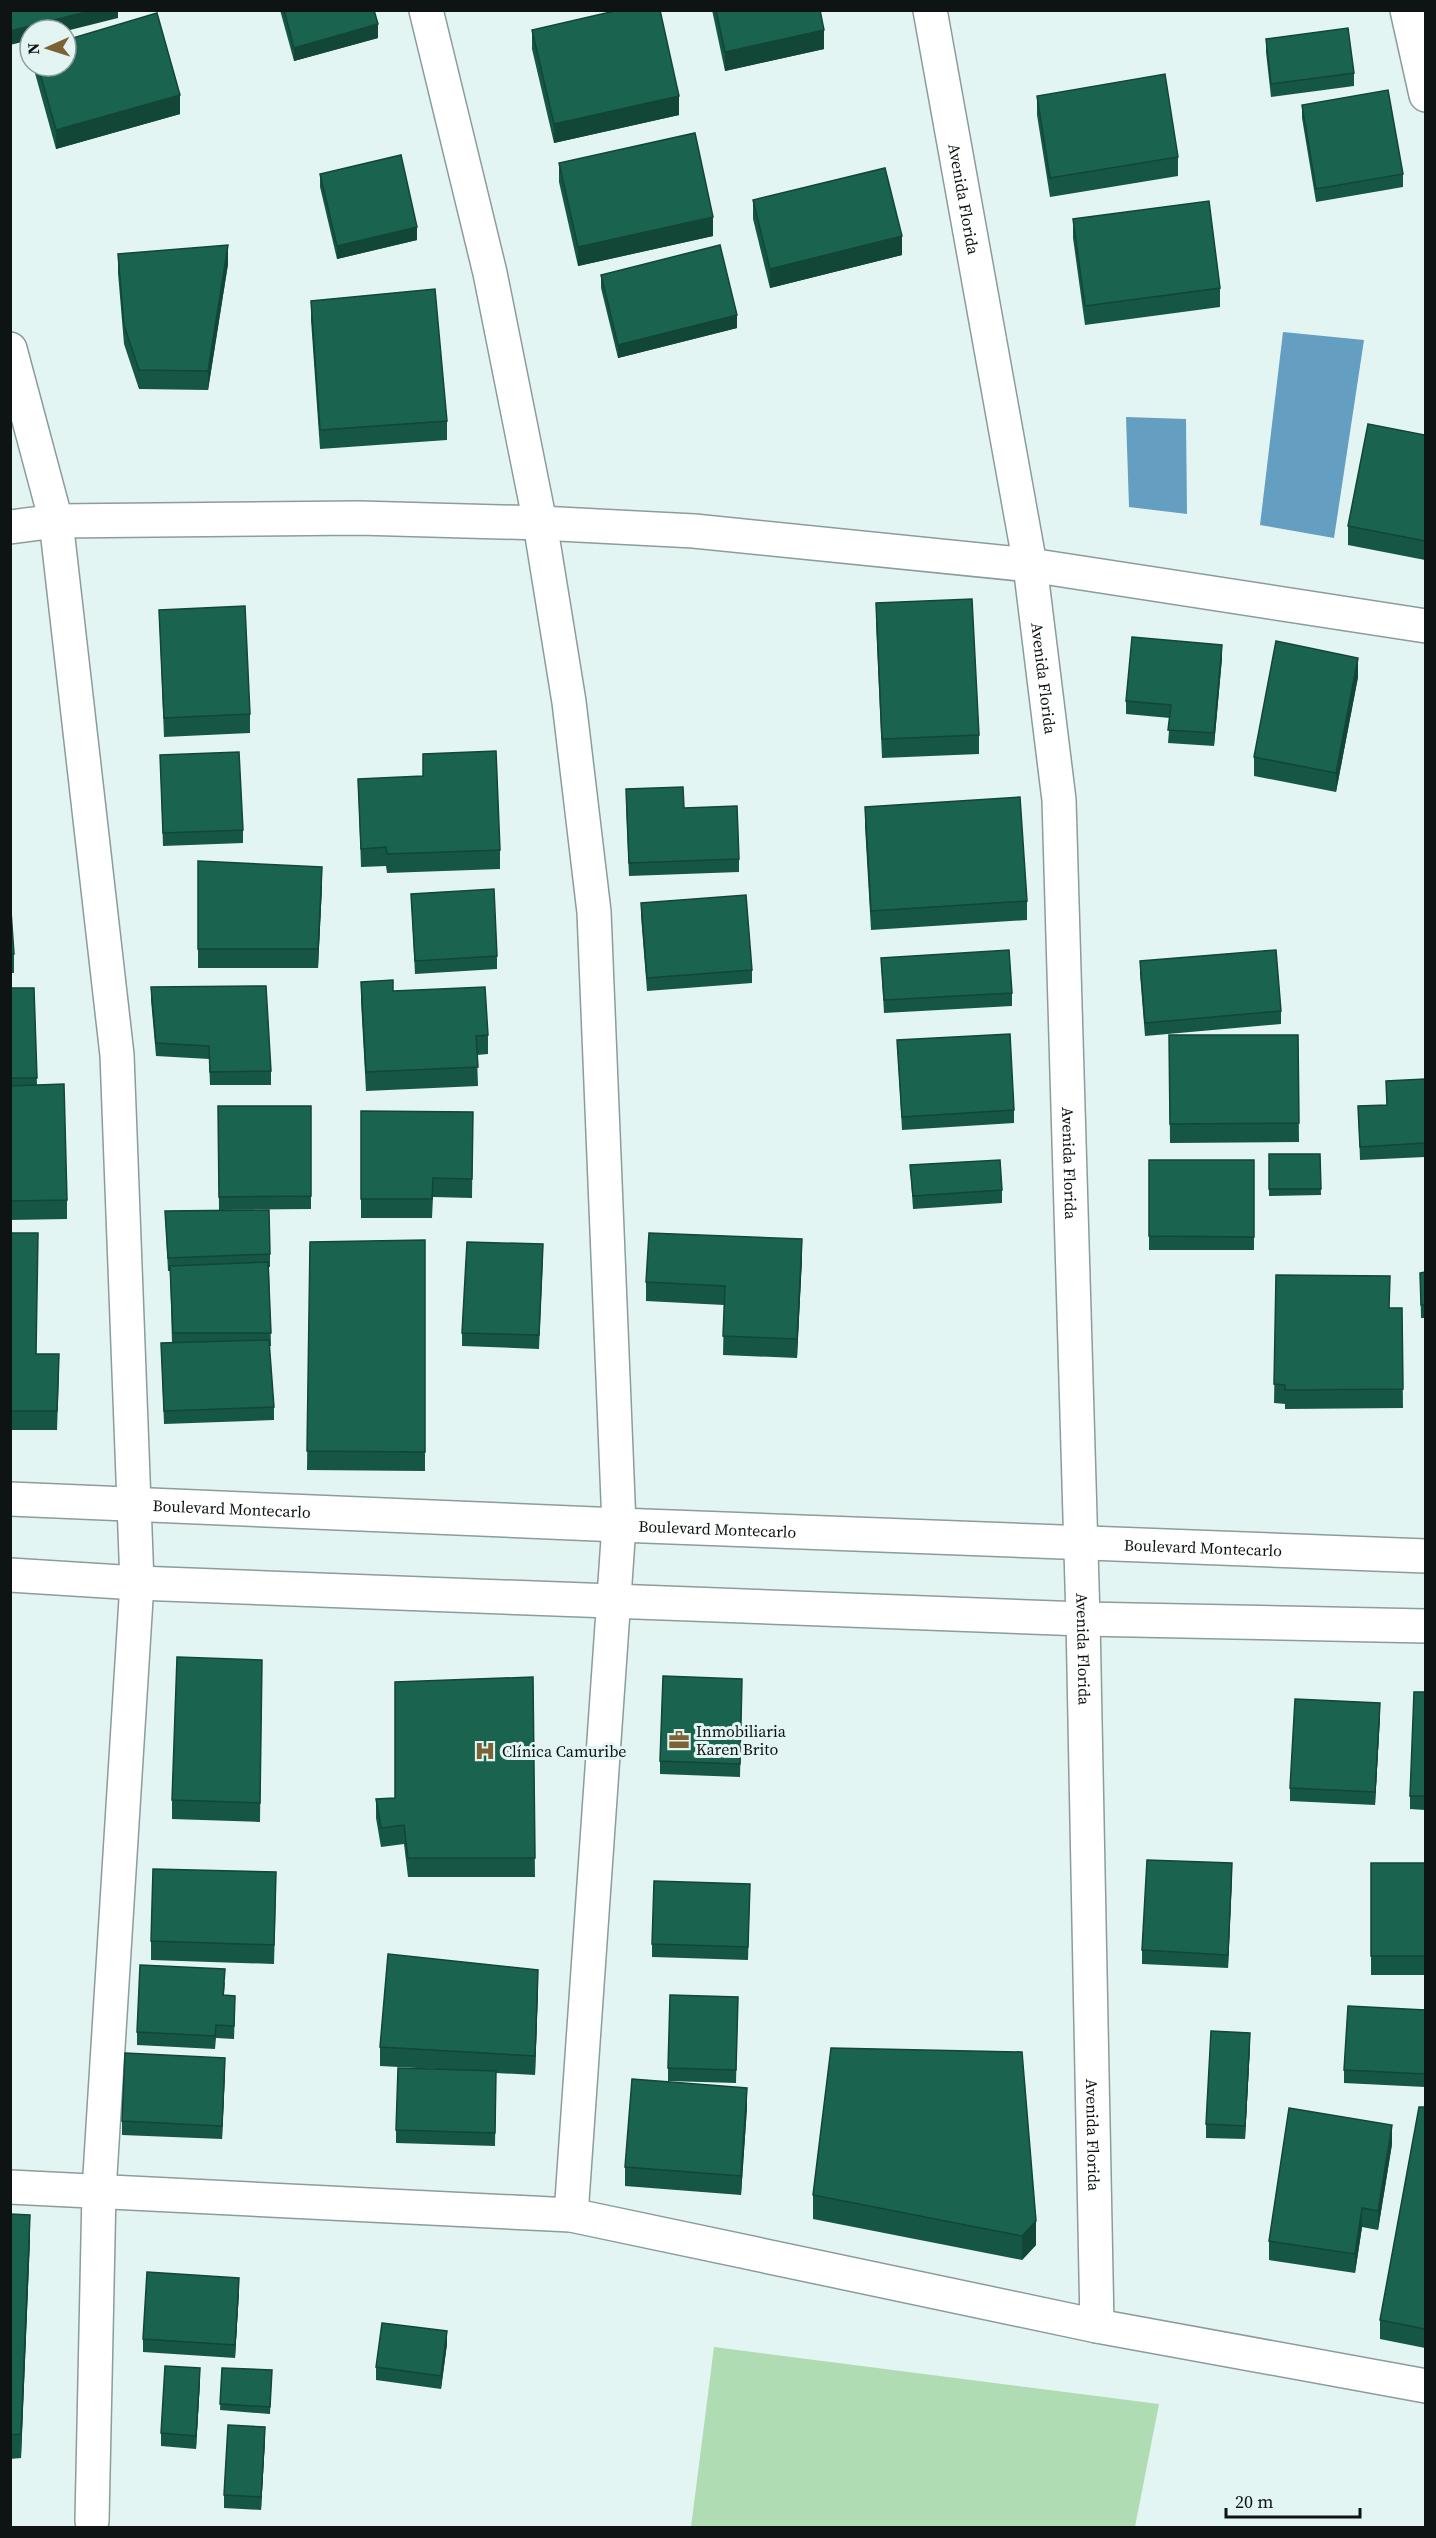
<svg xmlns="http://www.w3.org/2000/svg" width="1436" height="2538" viewBox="0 0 1436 2538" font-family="'Source Serif 4',serif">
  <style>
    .green { fill: #b0dcb3 }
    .water { fill: #649fc1 }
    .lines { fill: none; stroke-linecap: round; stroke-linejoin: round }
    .street-casing { stroke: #8b9c9b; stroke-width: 36 }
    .street { stroke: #fff; stroke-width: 33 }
    .wall { fill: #165644 }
    .shaded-wall { fill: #124637 }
    .building { fill: #1a644f; stroke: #124637; stroke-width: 1.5 }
    .labels { text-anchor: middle; stroke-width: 6; stroke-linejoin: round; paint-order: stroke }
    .street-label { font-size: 16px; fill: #0e1414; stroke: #e3f5f3 }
    .poi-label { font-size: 16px; fill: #0e1414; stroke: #e3f5f3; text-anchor: start }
  </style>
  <rect width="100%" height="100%" fill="#e3f5f3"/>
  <path class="green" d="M 714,2347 L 1159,2404 L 1135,2527 L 691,2527 Z"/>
  <g class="water">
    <path d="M 1283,332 L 1364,340 L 1334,538 L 1260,525 Z"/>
    <path d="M 1126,417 L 1186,419 L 1187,514 L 1129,507 Z"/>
  </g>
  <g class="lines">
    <g class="street-casing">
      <g id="street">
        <path d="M 426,10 L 490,273 L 540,523 L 569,702 L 594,912 L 619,1525 L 571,2215"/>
        <path id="s1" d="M 930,10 L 1030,565 L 1059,800 L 1083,1619 L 1097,2326"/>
        <path d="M 1407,10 L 1426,95"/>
        <path d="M 10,349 L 56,521 L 117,1055 L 137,1583 L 99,2191 L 92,2521"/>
        <path d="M 10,527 L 56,521 L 359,518 L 540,523 L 694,531 L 1030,565 L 1426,626"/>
        <path id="s2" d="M 10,1499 L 619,1525 L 1426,1556"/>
        <path d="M 10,1575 L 137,1583 L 1083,1619 L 1426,1626"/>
        <path d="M 10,2187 L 571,2215 L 1097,2326 L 1426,2386"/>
      </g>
    </g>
    <use href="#street" class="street"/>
  </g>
  <g class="wall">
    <path d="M 280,10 L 374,10 L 378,38 L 294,61 Z"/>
    <path d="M 712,10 L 820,10 L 824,49 L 725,71 Z"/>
    <path d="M 532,30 L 679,115 L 554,143 L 532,49 Z"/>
    <path d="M 1266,39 L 1354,73 L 1354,86 L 1271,97 L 1266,52 Z"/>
    <path d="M 33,66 L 66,66 L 180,114 L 56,149 Z"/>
    <path d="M 1037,96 L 1178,157 L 1178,176 L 1050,197 L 1037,115 Z"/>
    <path d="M 1302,105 L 1403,174 L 1403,187 L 1316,202 L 1302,118 Z"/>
    <path d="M 559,163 L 713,236 L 578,266 L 559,182 Z"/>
    <path d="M 320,174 L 417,240 L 337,259 L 320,187 Z"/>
    <path d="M 753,200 L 902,255 L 770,288 L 753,219 Z"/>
    <path d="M 1073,219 L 1220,288 L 1220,307 L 1085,325 L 1073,238 Z"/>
    <path d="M 118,254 L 228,264 L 208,390 L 139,389 L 124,344 L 118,273 Z"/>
    <path d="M 601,275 L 737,328 L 618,358 L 601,288 Z"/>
    <path d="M 311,301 L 447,421 L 447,440 L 320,449 L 311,320 Z"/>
    <path d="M 1425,435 L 1425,560 L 1348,545 L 1348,526 Z"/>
    <path d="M 876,603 L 979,735 L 979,754 L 882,758 L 876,622 Z"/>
    <path d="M 159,610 L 250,714 L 250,733 L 164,737 Z"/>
    <path d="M 1222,658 L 1214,746 L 1168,743 L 1170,718 L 1126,714 L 1126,701 Z"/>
    <path d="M 1358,677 L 1336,792 L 1254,776 L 1254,757 Z"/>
    <path d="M 160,755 L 243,830 L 243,843 L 163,846 Z"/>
    <path d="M 358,779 L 500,850 L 500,869 L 387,873 L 386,866 L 361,867 Z"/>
    <path d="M 626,803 L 739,859 L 739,872 L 629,876 Z"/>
    <path d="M 865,807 L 1027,901 L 1027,920 L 871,930 L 865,826 Z"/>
    <path d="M 198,861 L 322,886 L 318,968 L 198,968 Z"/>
    <path d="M 411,894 L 497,956 L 497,969 L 415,974 Z"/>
    <path d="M 10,896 L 14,954 L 14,973 L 10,973 Z"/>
    <path d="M 641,903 L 752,970 L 752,983 L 647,991 L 641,916 Z"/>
    <path d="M 881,958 L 1012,993 L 1012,1006 L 884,1013 Z"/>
    <path d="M 1140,961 L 1281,1011 L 1281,1024 L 1145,1036 L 1140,974 Z"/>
    <path d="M 361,982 L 393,991 L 488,1035 L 488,1054 L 477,1055 L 478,1086 L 366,1091 L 361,1001 Z"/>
    <path d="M 151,987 L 271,1071 L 271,1085 L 210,1085 L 209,1059 L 156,1056 L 151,1000 Z"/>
    <path d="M 10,988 L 34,988 L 37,1085 L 67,1200 L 67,1219 L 10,1220 Z"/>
    <path d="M 1169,1035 L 1298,1035 L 1299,1142 L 1170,1143 Z"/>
    <path d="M 897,1040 L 1014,1110 L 1014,1123 L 902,1130 Z"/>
    <path d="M 1425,1079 L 1425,1157 L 1360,1160 L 1358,1106 L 1387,1105 L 1386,1081 Z"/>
    <path d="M 218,1106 L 311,1106 L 311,1209 L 219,1210 Z"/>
    <path d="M 361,1111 L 473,1112 L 472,1198 L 433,1197 L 432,1218 L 361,1218 Z"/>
    <path d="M 1269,1154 L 1320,1154 L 1321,1195 L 1269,1196 Z"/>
    <rect x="1149" y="1160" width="105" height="90"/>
    <path d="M 910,1165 L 1002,1190 L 1002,1203 L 913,1209 Z"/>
    <path d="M 165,1211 L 270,1254 L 270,1267 L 269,1267 L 271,1346 L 269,1346 L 274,1407 L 274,1420 L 164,1424 L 161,1343 L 172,1343 L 170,1271 L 168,1271 Z"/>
    <path d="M 10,1233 L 36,1354 L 59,1373 L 57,1430 L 10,1430 Z"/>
    <path d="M 425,1240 L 425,1471 L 307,1470 L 310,1242 Z"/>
    <path d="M 543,1257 L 539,1349 L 462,1346 L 462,1333 Z"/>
    <path d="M 802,1258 L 797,1358 L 723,1355 L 724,1305 L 646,1301 L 646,1282 Z"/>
    <path d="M 1425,1272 L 1425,1318 L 1421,1318 L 1420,1273 Z"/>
    <path d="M 1276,1275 L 1390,1308 L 1402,1308 L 1403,1408 L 1285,1409 L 1285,1404 L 1274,1403 Z"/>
    <path d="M 262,1660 L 260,1822 L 172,1819 L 172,1800 Z"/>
    <path d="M 533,1677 L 535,1877 L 408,1877 L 404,1844 L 381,1847 L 376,1818 L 376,1799 L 395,1798 Z"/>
    <path d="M 742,1679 L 740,1777 L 660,1774 L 660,1761 Z"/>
    <path d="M 1425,1692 L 1425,1810 L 1410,1809 L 1410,1796 Z"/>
    <path d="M 1380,1716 L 1375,1805 L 1290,1801 L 1290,1788 Z"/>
    <rect x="1371" y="1863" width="54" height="112"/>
    <path d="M 1232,1876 L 1228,1968 L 1142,1964 L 1142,1950 Z"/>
    <path d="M 750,1884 L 748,1960 L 652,1957 L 652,1944 Z"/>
    <path d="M 276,1891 L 274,1964 L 151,1960 L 151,1941 Z"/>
    <path d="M 225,1982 L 224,1995 L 235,2009 L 234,2039 L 216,2038 L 215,2049 L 137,2045 L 137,2032 Z"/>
    <path d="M 538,1989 L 535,2075 L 496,2073 L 495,2146 L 396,2143 L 396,2130 L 436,2069 L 380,2066 L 380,2047 Z"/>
    <path d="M 738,1997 L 736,2083 L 668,2081 L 668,2068 Z"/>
    <path d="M 1425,2010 L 1425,2087 L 1344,2083 L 1344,2070 Z"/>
    <path d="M 1250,2046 L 1245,2139 L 1206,2138 L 1206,2124 Z"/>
    <path d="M 225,2071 L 222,2139 L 122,2135 L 122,2121 Z"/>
    <path d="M 747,2107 L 741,2195 L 625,2186 L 625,2167 Z"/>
    <path d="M 1425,2107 L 1425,2348 L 1380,2339 L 1380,2320 Z"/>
    <path d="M 1392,2144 L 1378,2230 L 1362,2227 L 1355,2273 L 1269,2260 L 1269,2241 Z"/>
    <path d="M 813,2195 L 1036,2221 L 1036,2245 L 1022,2260 L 813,2219 Z"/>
    <path d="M 10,2214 L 30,2239 L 21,2458 L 10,2459 Z"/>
    <path d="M 239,2291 L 235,2358 L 143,2352 L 143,2339 Z"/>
    <path d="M 447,2344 L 441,2389 L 376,2380 L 376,2367 Z"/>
    <path d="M 222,2368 L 272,2370 L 270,2414 L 220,2410 Z"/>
    <path d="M 200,2381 L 196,2449 L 161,2446 L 161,2433 Z"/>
    <path d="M 265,2440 L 261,2510 L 224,2508 L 224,2495 Z"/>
  </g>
  <g class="shaded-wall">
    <path d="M 94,10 L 118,10 L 118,18 L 66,31 L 30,30 L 30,40 L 10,45 L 10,31 Z"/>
    <path d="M 378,24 L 378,38 L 294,61 L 294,48 Z"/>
    <path d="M 824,30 L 824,49 L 725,71 L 725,52 Z"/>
    <path d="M 180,95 L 180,114 L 56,149 L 56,130 Z"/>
    <path d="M 679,96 L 679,115 L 554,143 L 554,124 Z"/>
    <path d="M 713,217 L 713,236 L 578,266 L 578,247 Z"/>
    <path d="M 417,227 L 417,240 L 337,259 L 337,246 Z"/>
    <path d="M 902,236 L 902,255 L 770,288 L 770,269 Z"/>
    <path d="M 228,245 L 228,264 L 208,390 L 208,371 Z"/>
    <path d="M 737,315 L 737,328 L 618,358 L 618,345 Z"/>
    <path d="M 1222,645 L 1222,658 L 1214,746 L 1214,733 Z"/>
    <path d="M 1358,658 L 1358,677 L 1336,792 L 1336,773 Z"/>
    <path d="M 322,867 L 322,886 L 318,968 L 318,949 Z"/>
    <path d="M 802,1239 L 802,1258 L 797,1358 L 797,1339 Z"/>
    <path d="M 1380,1703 L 1380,1716 L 1375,1805 L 1375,1792 Z"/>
    <path d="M 1232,1863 L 1232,1876 L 1228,1968 L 1228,1955 Z"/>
    <path d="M 538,1970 L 538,1989 L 535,2075 L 535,2056 Z"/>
    <path d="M 1250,2033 L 1250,2046 L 1245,2139 L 1245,2126 Z"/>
    <path d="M 225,2058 L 225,2071 L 222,2139 L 222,2126 Z"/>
    <path d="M 747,2088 L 747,2107 L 741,2195 L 741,2176 Z"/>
    <path d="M 1392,2125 L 1392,2144 L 1378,2230 L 1378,2211 Z"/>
    <path d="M 1362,2208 L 1362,2227 L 1355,2273 L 1355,2254 Z"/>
    <path d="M 30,2215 L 30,2239 L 21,2458 L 21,2434 Z"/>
    <path d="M 1036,2221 L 1036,2245 L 1022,2260 L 1022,2236 Z"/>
    <path d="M 239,2278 L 239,2291 L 235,2358 L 235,2345 Z"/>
    <path d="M 447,2331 L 447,2344 L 441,2389 L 441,2376 Z"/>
    <path d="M 200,2368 L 200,2381 L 196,2449 L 196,2436 Z"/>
    <path d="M 265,2427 L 265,2440 L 261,2510 L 261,2497 Z"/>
  </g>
  <g class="building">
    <path d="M 10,10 L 94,10 L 10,31 Z"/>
    <path d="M 284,10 L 374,10 L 378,24 L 294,48 Z"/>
    <path d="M 619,10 L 660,10 L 679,96 L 554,124 L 532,30 Z"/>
    <path d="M 716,10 L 820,10 L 824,30 L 725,52 Z"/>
    <path d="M 157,13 L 180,95 L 56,130 L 38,66 L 66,66 L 66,40 Z"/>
    <path d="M 1348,28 L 1354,73 L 1271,84 L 1266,39 Z"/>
    <path d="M 1165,74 L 1178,157 L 1050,178 L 1037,96 Z"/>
    <path d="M 1388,90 L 1403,174 L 1316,189 L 1302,105 Z"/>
    <path d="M 695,133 L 713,217 L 578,247 L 559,163 Z"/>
    <path d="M 401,155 L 417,227 L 337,246 L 320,174 Z"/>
    <path d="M 885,168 L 902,236 L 770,269 L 753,200 Z"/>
    <path d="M 1209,201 L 1220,288 L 1085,306 L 1073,219 Z"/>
    <path d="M 228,245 L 208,371 L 139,370 L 124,325 L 118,254 Z"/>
    <path d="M 720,245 L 737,315 L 618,345 L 601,275 Z"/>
    <path d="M 435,289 L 447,421 L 320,430 L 311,301 Z"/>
    <path d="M 1368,424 L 1425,435 L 1425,541 L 1348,526 Z"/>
    <path d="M 972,599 L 979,735 L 882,739 L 876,603 Z"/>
    <path d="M 245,606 L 250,714 L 164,718 L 159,610 Z"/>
    <path d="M 1132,637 L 1222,645 L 1214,733 L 1168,730 L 1171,705 L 1126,701 Z"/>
    <path d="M 1276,641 L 1358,658 L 1336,773 L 1254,757 Z"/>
    <path d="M 496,751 L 500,850 L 387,854 L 386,847 L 361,849 L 358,779 L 423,776 L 423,754 Z"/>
    <path d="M 239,752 L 243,830 L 163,833 L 160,755 Z"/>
    <path d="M 683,787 L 684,808 L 737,806 L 739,859 L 629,863 L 626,789 Z"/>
    <path d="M 1020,797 L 1027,901 L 871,911 L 865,807 Z"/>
    <path d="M 198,861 L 322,867 L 318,949 L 198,949 Z"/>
    <path d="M 494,889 L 497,956 L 415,961 L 411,894 Z"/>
    <path d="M 746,895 L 752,970 L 647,978 L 641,903 Z"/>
    <path d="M 10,896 L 14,954 L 10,954 Z"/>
    <path d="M 1009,950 L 1012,993 L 884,1000 L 881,958 Z"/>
    <path d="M 1276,950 L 1281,1011 L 1145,1023 L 1140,961 Z"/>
    <path d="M 393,980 L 393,991 L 485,987 L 488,1035 L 476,1036 L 478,1067 L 366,1072 L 361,982 Z"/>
    <path d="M 266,986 L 271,1071 L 210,1072 L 209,1046 L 156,1043 L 151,987 Z"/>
    <path d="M 10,988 L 34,988 L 37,1078 L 10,1078 Z"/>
    <path d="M 1010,1034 L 1014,1110 L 902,1117 L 897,1040 Z"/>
    <path d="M 1169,1035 L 1298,1035 L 1299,1123 L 1170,1124 Z"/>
    <path d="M 1425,1079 L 1425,1143 L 1360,1147 L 1358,1106 L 1387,1105 L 1386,1081 Z"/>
    <path d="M 64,1084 L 67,1200 L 10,1201 L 10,1086 Z"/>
    <path d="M 218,1106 L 311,1106 L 311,1196 L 219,1197 Z"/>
    <path d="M 361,1111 L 473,1112 L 472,1179 L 433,1178 L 432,1199 L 361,1199 Z"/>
    <path d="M 1269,1154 L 1320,1154 L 1321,1189 L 1269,1189 Z"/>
    <path d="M 1000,1160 L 1002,1190 L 913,1196 L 910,1165 Z"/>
    <path d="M 1149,1160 L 1254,1160 L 1254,1237 L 1149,1236 Z"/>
    <path d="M 269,1210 L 270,1254 L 168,1258 L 165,1211 Z"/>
    <path d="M 10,1233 L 38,1233 L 36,1354 L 59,1354 L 57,1411 L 10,1411 Z"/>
    <path d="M 649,1233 L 802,1239 L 797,1339 L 723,1336 L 725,1286 L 646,1282 Z"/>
    <path d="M 425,1240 L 425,1452 L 307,1451 L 310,1242 Z"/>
    <path d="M 467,1242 L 543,1244 L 539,1335 L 462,1333 Z"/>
    <path d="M 268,1262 L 271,1333 L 173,1333 L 170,1266 Z"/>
    <path d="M 1425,1272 L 1425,1305 L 1421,1305 L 1420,1273 Z"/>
    <path d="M 1276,1275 L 1390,1276 L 1389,1308 L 1402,1308 L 1403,1389 L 1285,1390 L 1285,1385 L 1274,1384 Z"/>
    <path d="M 269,1340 L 274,1407 L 164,1411 L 161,1343 Z"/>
    <path d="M 177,1657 L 262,1660 L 260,1803 L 172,1800 Z"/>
    <path d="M 663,1676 L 742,1679 L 740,1764 L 660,1761 Z"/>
    <path d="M 533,1677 L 535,1858 L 408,1858 L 404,1825 L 381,1828 L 376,1799 L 395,1798 L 395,1682 Z"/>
    <path d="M 1414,1692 L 1425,1692 L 1425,1796 L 1410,1796 Z"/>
    <path d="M 1295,1699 L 1380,1703 L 1375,1792 L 1290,1788 Z"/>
    <path d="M 1147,1860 L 1232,1863 L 1228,1955 L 1142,1950 Z"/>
    <rect x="1371" y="1863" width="54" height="93"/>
    <path d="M 153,1869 L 276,1872 L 274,1945 L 151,1941 Z"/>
    <path d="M 654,1881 L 750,1884 L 748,1947 L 652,1944 Z"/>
    <path d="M 388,1954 L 538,1970 L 535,2056 L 380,2047 Z"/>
    <path d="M 140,1965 L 225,1969 L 223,1995 L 235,1996 L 234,2026 L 216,2025 L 215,2036 L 137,2032 Z"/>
    <path d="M 670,1995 L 738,1997 L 736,2070 L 668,2068 Z"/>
    <path d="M 1348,2006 L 1425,2010 L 1425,2074 L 1344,2070 Z"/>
    <path d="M 1211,2031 L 1250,2033 L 1245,2126 L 1206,2124 Z"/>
    <path d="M 831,2048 L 1022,2052 L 1036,2221 L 1022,2236 L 813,2195 Z"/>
    <path d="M 125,2053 L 225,2058 L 222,2126 L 122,2121 Z"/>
    <path d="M 398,2068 L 496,2071 L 495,2133 L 396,2130 Z"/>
    <path d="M 632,2079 L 747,2088 L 741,2176 L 625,2167 Z"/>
    <path d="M 1419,2107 L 1425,2107 L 1425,2329 L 1380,2320 Z"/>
    <path d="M 1289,2108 L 1392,2125 L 1378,2211 L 1362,2208 L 1355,2254 L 1269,2241 Z"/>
    <path d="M 10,2214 L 30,2215 L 21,2434 L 10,2435 Z"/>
    <path d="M 147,2272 L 239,2278 L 235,2345 L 143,2339 Z"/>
    <path d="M 382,2323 L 447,2331 L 441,2376 L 376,2367 Z"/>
    <path d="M 165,2366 L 200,2368 L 196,2436 L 161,2433 Z"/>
    <path d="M 222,2368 L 272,2370 L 270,2407 L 220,2404 Z"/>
    <path d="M 228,2425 L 265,2427 L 261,2497 L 224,2495 Z"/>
  </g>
  <defs>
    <g id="office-bare" transform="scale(1.62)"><path d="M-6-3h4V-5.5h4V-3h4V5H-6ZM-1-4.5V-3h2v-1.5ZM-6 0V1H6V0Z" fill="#7c6234" stroke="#e3f5f3" stroke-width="2.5" paint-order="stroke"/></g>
    <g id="hospital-bare" transform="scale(1.62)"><path d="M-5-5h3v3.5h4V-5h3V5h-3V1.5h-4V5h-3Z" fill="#7c6234" stroke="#e3f5f3" stroke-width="2.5" paint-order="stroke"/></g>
  </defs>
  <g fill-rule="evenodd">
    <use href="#office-bare" x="679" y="1740"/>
    <use href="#hospital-bare" x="485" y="1751"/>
  </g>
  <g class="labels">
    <g class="street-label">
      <text dy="6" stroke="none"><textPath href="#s1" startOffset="192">Avenida Florida</textPath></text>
      <text dy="6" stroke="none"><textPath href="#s1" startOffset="678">Avenida Florida</textPath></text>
      <text dy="6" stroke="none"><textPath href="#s1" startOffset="1164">Avenida Florida</textPath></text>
      <text dy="6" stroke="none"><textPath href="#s2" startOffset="222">Boulevard Montecarlo</textPath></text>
      <text dy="6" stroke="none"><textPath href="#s2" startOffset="708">Boulevard Montecarlo</textPath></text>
      <text dy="6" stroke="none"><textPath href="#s2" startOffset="1194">Boulevard Montecarlo</textPath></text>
      <text dy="6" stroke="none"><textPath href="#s1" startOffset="1650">Avenida Florida</textPath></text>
      <text dy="6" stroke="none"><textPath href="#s1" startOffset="2136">Avenida Florida</textPath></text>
    </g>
    <g class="poi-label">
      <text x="696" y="1737">Inmobiliaria<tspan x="696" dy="18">Karen Brito</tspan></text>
      <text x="502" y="1757">Clínica Camuribe</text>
    </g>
  </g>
  <rect width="1436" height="2538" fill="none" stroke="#0e1414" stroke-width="24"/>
  <g transform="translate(48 48) rotate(267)"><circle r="28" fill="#e3f5f3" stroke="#8e9b9a" stroke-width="1.5"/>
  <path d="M0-4.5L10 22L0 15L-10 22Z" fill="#7c6234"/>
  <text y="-9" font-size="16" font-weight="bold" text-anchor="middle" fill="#0e1414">N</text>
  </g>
  <path d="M1226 2508v9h134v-9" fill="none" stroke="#0e1414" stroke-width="3"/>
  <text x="1235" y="2508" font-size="18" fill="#0e1414" stroke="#e3f5f3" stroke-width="4.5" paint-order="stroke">20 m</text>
</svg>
